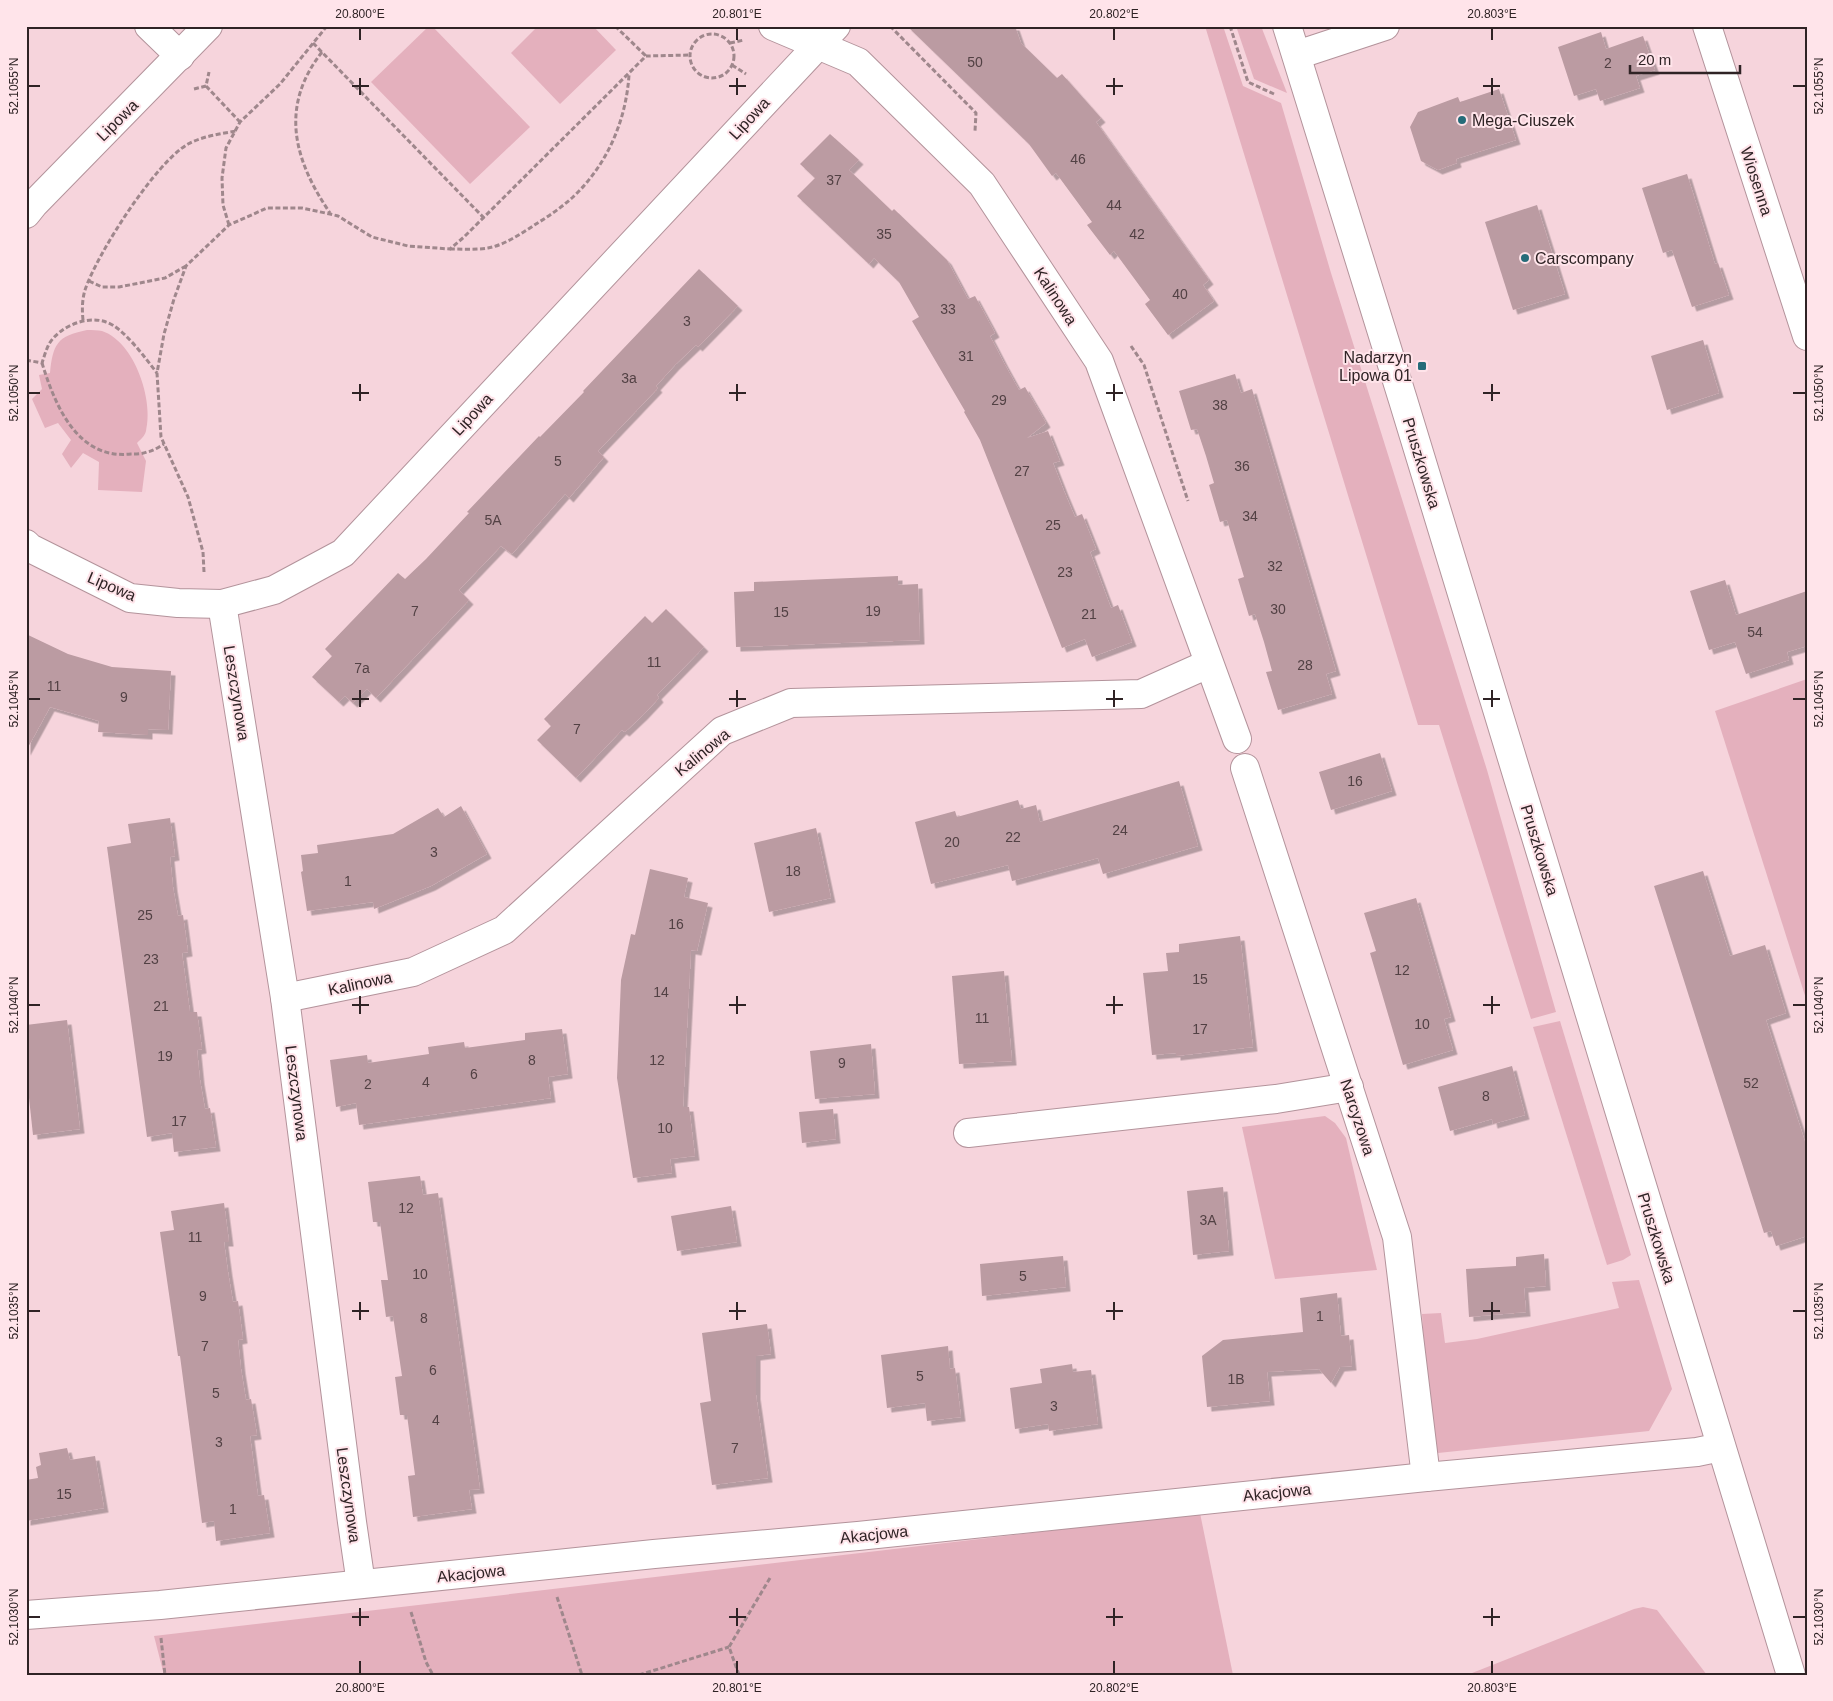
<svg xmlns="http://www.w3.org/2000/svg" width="1833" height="1701" viewBox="0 0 1833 1701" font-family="Helvetica,sans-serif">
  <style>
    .green { fill: #e4b0bd }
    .building { fill: #bb9ba2; filter: url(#shadow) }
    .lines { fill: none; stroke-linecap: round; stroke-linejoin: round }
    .street-casing { stroke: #b3939b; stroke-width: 30 }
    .secondary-casing { stroke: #b3939b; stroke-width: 30 }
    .path { stroke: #9f878c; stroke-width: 3; stroke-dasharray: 5 2.5; stroke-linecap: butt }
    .street { stroke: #fff; stroke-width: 28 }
    .secondary { stroke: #fff; stroke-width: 28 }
    .ticks { fill: none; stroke: #2f2325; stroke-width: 2 }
    .poi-dot { fill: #256c79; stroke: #ffe4ea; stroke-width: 2 }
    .labels { text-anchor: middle; stroke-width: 4; stroke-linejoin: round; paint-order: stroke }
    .number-label { font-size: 14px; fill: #524144 }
    .street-label { font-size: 16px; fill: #2f2325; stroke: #ffe4ea }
    .poi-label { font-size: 16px; fill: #2f2325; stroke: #ffe4ea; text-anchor: start }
    .neatline { fill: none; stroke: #2f2325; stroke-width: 2 }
    .ticks-label { font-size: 12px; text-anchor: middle; fill: #2f2325 }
  </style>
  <defs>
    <filter id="shadow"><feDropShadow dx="4.5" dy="4.5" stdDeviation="0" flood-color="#0004"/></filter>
  </defs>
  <rect width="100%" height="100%" fill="#f6d4dc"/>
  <g class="green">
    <path d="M 429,26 L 432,26 L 530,127 L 470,184 L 371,82 Z"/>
    <path d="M 538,26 L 593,26 L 616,50 L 560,104 L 511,53 Z"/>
    <path d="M 1205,26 L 1223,26 L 1243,86 L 1281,103 L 1331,273 L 1487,770 L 1556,1012 L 1531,1019 L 1439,725 L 1418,725 Z"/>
    <path d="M 1236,26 L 1261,26 L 1287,93 L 1254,79 Z"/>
    <path d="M 87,330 C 92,330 98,330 102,331 C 135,342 154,401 146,431 C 145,436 140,440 137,443 L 146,461 L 142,492 L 98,490 L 99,462 L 83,453 L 71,468 L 62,454 L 71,440 L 58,423 L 45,428 L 32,399 L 42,389 L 39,375 L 50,373 C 53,344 57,336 87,330 Z"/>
    <path d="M 1807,679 L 1807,1002 L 1715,711 Z"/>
    <path d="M 1560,1021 L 1631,1255 L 1623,1260 L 1607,1265 L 1533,1027 Z"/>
    <path d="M 1325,1116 L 1335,1123 L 1346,1138 L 1377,1270 L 1275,1279 L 1242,1127 Z"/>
    <path d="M 1639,1280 L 1672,1389 L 1649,1431 L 1438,1453 L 1435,1448 L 1425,1359 L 1422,1314 L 1441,1313 L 1445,1343 L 1477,1339 L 1619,1308 L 1612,1282 Z"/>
    <path d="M 1200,1513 L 1233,1675 L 164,1675 L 154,1636 Z"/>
    <path d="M 1643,1607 L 1657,1610 L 1707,1675 L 1467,1675 L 1634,1609 Z"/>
  </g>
  <g class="building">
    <path d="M 907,26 L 1015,26 L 1021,43 L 1057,78 L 1062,74 L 1101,118 L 1096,122 L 1209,280 L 1203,285 L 1214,301 L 1168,335 L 1145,304 L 1150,300 L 1114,251 L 1110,255 L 1087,225 L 1092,222 L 1056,173 L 1052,176 L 1029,144 Z"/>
    <path d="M 1601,32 L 1606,49 L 1643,36 L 1655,70 L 1636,76 L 1640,88 L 1600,101 L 1596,89 L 1574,96 L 1558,47 Z"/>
    <path d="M 1499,89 L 1516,140 L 1456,159 L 1457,163 L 1438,170 L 1421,161 L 1410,127 L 1418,112 L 1458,97 L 1460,102 Z"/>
    <path d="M 830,134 L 859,160 L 849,170 L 892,211 L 894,209 L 947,260 L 968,299 L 975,296 L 995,333 L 990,336 L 1004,363 L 1019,390 L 1025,387 L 1046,423 L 1027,438 L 1048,431 L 1060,461 L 1053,463 L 1064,491 L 1075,517 L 1082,514 L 1096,549 L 1090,552 L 1111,608 L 1118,605 L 1132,642 L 1092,657 L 1085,639 L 1062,648 L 980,440 L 964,412 L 965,411 L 912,321 L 919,317 L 899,282 L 874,258 L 869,264 L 797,196 L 815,178 L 800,164 Z"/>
    <path d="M 1687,174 L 1715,264 L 1718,263 L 1729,295 L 1692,307 L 1672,250 L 1663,253 L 1642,188 Z"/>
    <path d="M 1537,205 L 1565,294 L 1513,310 L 1485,222 Z"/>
    <path d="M 699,269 L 738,306 L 698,347 L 696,345 L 675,365 L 656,386 L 658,388 L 598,451 L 604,457 L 569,498 L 565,494 L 512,554 L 501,546 L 459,590 L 469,600 L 376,698 L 367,689 L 353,703 L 345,696 L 339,702 L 312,677 L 332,656 L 325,649 L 398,573 L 405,579 L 426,559 L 469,513 L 467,512 L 539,436 L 540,437 L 584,392 L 583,391 Z"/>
    <path d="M 1703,340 L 1719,393 L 1667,410 L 1651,356 Z"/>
    <path d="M 1235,374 L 1241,393 L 1252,389 L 1336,671 L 1326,674 L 1332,694 L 1278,710 L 1266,672 L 1272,671 L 1264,642 L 1255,614 L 1249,616 L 1238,579 L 1244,577 L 1227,520 L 1220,522 L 1209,485 L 1214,483 L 1206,456 L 1197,429 L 1191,430 L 1179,391 Z"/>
    <path d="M 898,576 L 898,585 L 918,584 L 920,640 L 736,647 L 734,592 L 754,591 L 754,582 Z"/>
    <path d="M 1725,580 L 1736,615 L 1807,591 L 1807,646 L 1787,652 L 1789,660 L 1746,674 L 1735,642 L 1709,650 L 1690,591 Z"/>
    <path d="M 666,609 L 704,647 L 657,695 L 659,698 L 643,715 L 625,732 L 622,730 L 576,778 L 537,740 L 551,726 L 544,719 L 645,616 L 652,623 Z"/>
    <path d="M 26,634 L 68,654 L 112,667 L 171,671 L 168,730 L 148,729 L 148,735 L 98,732 L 99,721 L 50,707 L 26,751 Z"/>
    <path d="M 1380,753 L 1392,791 L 1331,810 L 1319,772 Z"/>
    <path d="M 1179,781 L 1198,846 L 1103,874 L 1098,858 L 1012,881 L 1008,865 L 931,884 L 915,822 L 955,811 L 957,817 L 1018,800 L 1021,809 L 1036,805 L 1040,822 Z"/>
    <path d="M 461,806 L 487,854 L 431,886 L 374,909 L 373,902 L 307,911 L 301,872 L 303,871 L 301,855 L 318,853 L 317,845 L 393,834 L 438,808 L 444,817 Z"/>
    <path d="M 170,818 L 175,856 L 170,857 L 173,887 L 178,916 L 183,915 L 188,952 L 182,953 L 186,983 L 190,1012 L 197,1012 L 202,1049 L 197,1050 L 200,1080 L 205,1109 L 210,1108 L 216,1147 L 174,1152 L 172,1133 L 147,1137 L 107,847 L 131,843 L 128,824 Z"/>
    <path d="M 816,828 L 831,898 L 769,912 L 754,843 Z"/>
    <path d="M 650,869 L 688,878 L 684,897 L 708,903 L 697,951 L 691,950 L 683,1107 L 689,1107 L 695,1156 L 670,1159 L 672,1173 L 633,1178 L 617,1078 L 621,980 L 631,934 L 635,935 Z"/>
    <path d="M 1703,871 L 1730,956 L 1765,945 L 1786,1013 L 1766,1020 L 1807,1148 L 1807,1236 L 1776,1246 L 1771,1231 L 1764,1233 L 1654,886 Z"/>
    <path d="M 1416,898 L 1451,1017 L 1444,1019 L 1453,1050 L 1403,1065 L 1370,953 L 1376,951 L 1364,913 Z"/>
    <path d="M 1240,936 L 1253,1047 L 1176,1056 L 1176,1053 L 1152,1055 L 1143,973 L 1168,971 L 1166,953 L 1179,952 L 1179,944 Z"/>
    <path d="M 1004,971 L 1012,1061 L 959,1064 L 952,976 Z"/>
    <path d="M 67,1020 L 80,1129 L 33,1135 L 26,1070 L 26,1025 Z"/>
    <path d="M 562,1029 L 568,1074 L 548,1077 L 551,1098 L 359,1125 L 356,1103 L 336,1107 L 330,1060 L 367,1055 L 368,1063 L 429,1054 L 428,1047 L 464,1042 L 465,1048 L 525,1040 L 525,1033 Z"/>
    <path d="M 871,1044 L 875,1094 L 815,1099 L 810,1051 Z"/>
    <path d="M 1512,1066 L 1525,1115 L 1493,1124 L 1492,1119 L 1450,1131 L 1438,1087 Z"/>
    <path d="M 833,1109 L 836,1139 L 802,1143 L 799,1112 Z"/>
    <path d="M 420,1176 L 423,1195 L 438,1193 L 480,1489 L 469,1490 L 472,1509 L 413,1517 L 408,1476 L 415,1475 L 407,1415 L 400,1415 L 395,1377 L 402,1376 L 393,1316 L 386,1317 L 381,1280 L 388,1280 L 380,1222 L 373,1222 L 368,1182 Z"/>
    <path d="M 1223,1187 L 1229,1251 L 1193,1255 L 1187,1191 Z"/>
    <path d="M 224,1203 L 229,1242 L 224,1242 L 228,1272 L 233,1302 L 238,1301 L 243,1339 L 238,1340 L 241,1369 L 246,1400 L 251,1399 L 257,1435 L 250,1436 L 258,1496 L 264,1495 L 270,1533 L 216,1541 L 214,1521 L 202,1523 L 180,1356 L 178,1356 L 160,1232 L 174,1230 L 171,1211 Z"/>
    <path d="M 731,1206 L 737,1242 L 677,1251 L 671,1216 Z"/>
    <path d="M 1544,1254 L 1546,1286 L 1524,1288 L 1526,1312 L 1469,1317 L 1466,1269 L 1516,1266 L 1516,1257 Z"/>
    <path d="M 1063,1256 L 1066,1287 L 982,1296 L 980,1264 Z"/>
    <path d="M 1337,1293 L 1341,1336 L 1349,1335 L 1352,1366 L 1340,1367 L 1331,1383 L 1319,1369 L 1267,1372 L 1270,1401 L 1207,1407 L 1202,1356 L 1223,1340 L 1303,1332 L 1300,1298 Z"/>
    <path d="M 767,1324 L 771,1354 L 756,1356 L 756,1395 L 768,1478 L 712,1485 L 700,1403 L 711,1401 L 702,1333 Z"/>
    <path d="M 948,1346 L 950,1369 L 955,1368 L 961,1417 L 927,1421 L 925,1403 L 887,1408 L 881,1355 Z"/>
    <path d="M 1072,1364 L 1073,1372 L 1091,1370 L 1098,1424 L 1049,1431 L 1048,1424 L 1015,1429 L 1010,1388 L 1042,1383 L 1040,1369 Z"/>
    <path d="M 67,1448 L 70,1460 L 95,1456 L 104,1508 L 26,1521 L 26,1480 L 38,1478 L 36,1467 L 41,1465 L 39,1453 Z"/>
  </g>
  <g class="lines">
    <g class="street-casing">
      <g id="street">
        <path d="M 149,26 L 180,56"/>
        <path d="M 773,26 L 858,62 L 982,184 L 1099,361 L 1237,739"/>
        <path d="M 1707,26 L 1807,336"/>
        <path d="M 1297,55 L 1385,26"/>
        <path d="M 26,214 L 34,204 L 208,26"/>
        <path d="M 26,544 L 30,548 L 130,598 L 178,603 L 222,604 L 274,590 L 343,553 L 836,26"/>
        <path d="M 222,604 L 285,998 L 352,1522 L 361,1584"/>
        <path d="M 1245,768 L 1397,1237 L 1426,1477"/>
        <path d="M 285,998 L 413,972 L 504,930 L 722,731 L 791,703 L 1141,694 L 1208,664"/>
        <path d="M 968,1133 L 1276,1099 L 1349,1087"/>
        <path d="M 26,1615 L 160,1605 L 654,1554 L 858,1536 L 1426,1477 L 1697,1452 L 1721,1447"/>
      </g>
    </g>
    <g class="secondary-casing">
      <path id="secondary" d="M 1287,26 L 1403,400 L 1791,1675"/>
    </g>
    <g class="path">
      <path d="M 615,26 L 646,56"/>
      <path d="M 890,26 L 976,113 L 975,131"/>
      <path d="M 1230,26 L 1248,82 L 1274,94"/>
      <circle cx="712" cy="56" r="22"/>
      <path d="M 313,43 L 484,218"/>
      <path d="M 730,43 L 744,40"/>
      <path d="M 322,52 C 279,107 294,160 330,213"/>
      <path d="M 732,65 L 746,74"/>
      <path d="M 206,86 L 240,122"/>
      <path d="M 194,89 L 206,86 L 209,72"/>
      <path d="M 229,225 L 223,205 L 222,178 L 226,148 L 240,122 L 280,84 L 327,26"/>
      <path d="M 450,249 C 462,249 476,250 488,248 C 505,245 522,233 536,224 C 549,216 562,207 573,197 C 607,165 626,121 629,75"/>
      <path d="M 89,281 L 102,287 L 119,287 L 165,278 L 186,266"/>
      <path d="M 83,320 C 82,310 82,300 85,290 C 97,254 155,163 188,144 C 203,136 220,134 236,131"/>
      <path d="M 1131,346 L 1144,365 L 1188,501"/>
      <path d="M 26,360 L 42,363 C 44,357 46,350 49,344 C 59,327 86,315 106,322 C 123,327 146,359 157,373"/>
      <path d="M 42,363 C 55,405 77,460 131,454 C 136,454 142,454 147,452 C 153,451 159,447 164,444"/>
      <path d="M 204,572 L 203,552 L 188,497 L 161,437 L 157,373 L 164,334 L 174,299 L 186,266 L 229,225 L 267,208 L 302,208 L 330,214 L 338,216 L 372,237 L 408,246 L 450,249 L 464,237 L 646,56 L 690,55"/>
      <path d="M 557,1597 L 582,1675"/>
      <path d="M 411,1612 L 426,1662 L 433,1675"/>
      <path d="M 161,1638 L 165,1675"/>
      <path d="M 639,1675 L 729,1647"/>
      <path d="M 739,1675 L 729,1647 L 770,1578"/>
    </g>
    <use href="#street" class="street"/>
    <use href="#secondary" class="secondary"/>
  </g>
  <path class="ticks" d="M 360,28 L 360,40M 737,28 L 737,40M 1114,28 L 1114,40M 1492,28 L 1492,40M 360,78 L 360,95M 737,78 L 737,95M 1114,78 L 1114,95M 1492,78 L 1492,95M 28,86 L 40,86M 352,86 L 369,86M 729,86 L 746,86M 1106,86 L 1123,86M 1483,86 L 1500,86M 1793,86 L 1806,86M 360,384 L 360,401M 737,384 L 737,401M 1114,384 L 1114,401M 1492,384 L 1492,401M 28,393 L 40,393M 352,393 L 369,393M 729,393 L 746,393M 1106,393 L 1123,393M 1483,393 L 1500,393M 1793,393 L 1806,393M 360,690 L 360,707M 737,690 L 737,707M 1114,690 L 1114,707M 1492,690 L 1492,707M 28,699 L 40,699M 352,699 L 369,699M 729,699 L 746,699M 1106,699 L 1123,699M 1483,699 L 1500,699M 1793,699 L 1806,699M 360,996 L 360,1014M 737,996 L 737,1014M 1114,996 L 1114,1014M 1492,996 L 1492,1014M 28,1005 L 40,1005M 352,1005 L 369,1005M 729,1005 L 746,1005M 1106,1005 L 1123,1005M 1483,1005 L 1500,1005M 1793,1005 L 1806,1005M 360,1302 L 360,1320M 737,1302 L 737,1320M 1114,1302 L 1114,1320M 1492,1302 L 1492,1320M 28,1311 L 40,1311M 352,1311 L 369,1311M 729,1311 L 746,1311M 1106,1311 L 1123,1311M 1483,1311 L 1500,1311M 1793,1311 L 1806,1311M 360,1608 L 360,1626M 737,1608 L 737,1626M 1114,1608 L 1114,1626M 1492,1608 L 1492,1626M 28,1617 L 40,1617M 352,1617 L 369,1617M 729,1617 L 746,1617M 1106,1617 L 1123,1617M 1483,1617 L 1500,1617M 1793,1617 L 1806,1617M 360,1661 L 360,1674M 737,1661 L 737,1674M 1114,1661 L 1114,1674M 1492,1661 L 1492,1674"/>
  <g class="poi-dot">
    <circle cx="1462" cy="120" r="5"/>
    <circle cx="1525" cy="258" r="5"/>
    <rect x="1417" y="361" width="10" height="10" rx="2.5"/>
  </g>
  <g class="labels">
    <g class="number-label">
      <text x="975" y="67">50</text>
      <text x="1608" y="68">2</text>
      <text x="1078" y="164">46</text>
      <text x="834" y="185">37</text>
      <text x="1114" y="210">44</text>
      <text x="884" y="239">35</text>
      <text x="1137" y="239">42</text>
      <text x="1180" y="299">40</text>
      <text x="948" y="314">33</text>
      <text x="687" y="326">3</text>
      <text x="966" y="361">31</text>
      <text x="629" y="383">3a</text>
      <text x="999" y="405">29</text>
      <text x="1220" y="410">38</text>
      <text x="558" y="466">5</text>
      <text x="1242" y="471">36</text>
      <text x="1022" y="476">27</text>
      <text x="1250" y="521">34</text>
      <text x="493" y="525">5A</text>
      <text x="1053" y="530">25</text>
      <text x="1275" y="571">32</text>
      <text x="1065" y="577">23</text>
      <text x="1278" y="614">30</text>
      <text x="415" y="616">7</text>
      <text x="873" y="616">19</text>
      <text x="781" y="617">15</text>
      <text x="1089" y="619">21</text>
      <text x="1755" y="637">54</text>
      <text x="654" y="667">11</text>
      <text x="1305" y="670">28</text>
      <text x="362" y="673">7a</text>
      <text x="54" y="691">11</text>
      <text x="124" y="702">9</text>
      <text x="577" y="734">7</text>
      <text x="1355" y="786">16</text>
      <text x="1120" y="835">24</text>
      <text x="1013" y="842">22</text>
      <text x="952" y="847">20</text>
      <text x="434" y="857">3</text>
      <text x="793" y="876">18</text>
      <text x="348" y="886">1</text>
      <text x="145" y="920">25</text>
      <text x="676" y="929">16</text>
      <text x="151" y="964">23</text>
      <text x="1402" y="975">12</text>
      <text x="1200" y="984">15</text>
      <text x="661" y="997">14</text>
      <text x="161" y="1011">21</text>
      <text x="982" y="1023">11</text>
      <text x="1422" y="1029">10</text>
      <text x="1200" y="1034">17</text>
      <text x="165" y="1061">19</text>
      <text x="532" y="1065">8</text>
      <text x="657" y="1065">12</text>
      <text x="842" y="1068">9</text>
      <text x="474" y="1079">6</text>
      <text x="426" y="1087">4</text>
      <text x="1751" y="1088">52</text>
      <text x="368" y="1089">2</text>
      <text x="1486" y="1101">8</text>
      <text x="179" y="1126">17</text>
      <text x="665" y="1133">10</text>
      <text x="406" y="1213">12</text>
      <text x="1208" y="1225">3A</text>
      <text x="195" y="1242">11</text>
      <text x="420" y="1279">10</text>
      <text x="1023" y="1281">5</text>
      <text x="203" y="1301">9</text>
      <text x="1320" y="1321">1</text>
      <text x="424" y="1323">8</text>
      <text x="205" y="1351">7</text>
      <text x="433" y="1375">6</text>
      <text x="920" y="1381">5</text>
      <text x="1236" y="1384">1B</text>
      <text x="216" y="1398">5</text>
      <text x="1054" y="1411">3</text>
      <text x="436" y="1425">4</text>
      <text x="219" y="1447">3</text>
      <text x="735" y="1453">7</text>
      <text x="64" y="1499">15</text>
      <text x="233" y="1514">1</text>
    </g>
    <g class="street-label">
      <text transform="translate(749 118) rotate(-47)" y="6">Lipowa</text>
      <text transform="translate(117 120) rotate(-45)" y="6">Lipowa</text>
      <text transform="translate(1757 181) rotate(72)" y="6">Wiosenna</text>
      <text transform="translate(1056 296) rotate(57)" y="6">Kalinowa</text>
      <text transform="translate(472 414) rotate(-47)" y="6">Lipowa</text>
      <text transform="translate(1422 463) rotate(73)" y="6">Pruszkowska</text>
      <text transform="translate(112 586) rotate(23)" y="6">Lipowa</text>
      <text transform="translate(237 693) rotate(81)" y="6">Leszczynowa</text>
      <text transform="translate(702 752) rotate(-39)" y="6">Kalinowa</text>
      <text transform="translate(1540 850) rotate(73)" y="6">Pruszkowska</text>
      <text transform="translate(360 983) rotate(-12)" y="6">Kalinowa</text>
      <text transform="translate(297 1093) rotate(83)" y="6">Leszczynowa</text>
      <text transform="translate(1358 1117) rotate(72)" y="6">Narcyzowa</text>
      <text transform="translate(1657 1238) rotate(73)" y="6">Pruszkowska</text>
      <text transform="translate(1277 1492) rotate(-6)" y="6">Akacjowa</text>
      <text transform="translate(349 1495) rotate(82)" y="6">Leszczynowa</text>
      <text transform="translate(874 1534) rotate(-6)" y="6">Akacjowa</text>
      <text transform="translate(471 1573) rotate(-6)" y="6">Akacjowa</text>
    </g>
    <g class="poi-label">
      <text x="1472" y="126">Mega-Ciuszek</text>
      <text x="1535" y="264">Carscompany</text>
      <text x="1412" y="363" text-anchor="end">Nadarzyn<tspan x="1412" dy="18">Lipowa 01</tspan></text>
    </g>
  </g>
  <rect width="1833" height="1701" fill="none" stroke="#ffe4ea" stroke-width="55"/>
  <path d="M1630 65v8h110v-8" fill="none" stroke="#2f2325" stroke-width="2.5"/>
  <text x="1638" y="65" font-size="15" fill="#2f2325" stroke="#ffe4ea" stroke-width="4" paint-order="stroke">20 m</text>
  <rect x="28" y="28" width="1778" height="1646" class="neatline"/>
  <g class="ticks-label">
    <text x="360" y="18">20.800°E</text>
    <text x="737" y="18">20.801°E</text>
    <text x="1114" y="18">20.802°E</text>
    <text x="1492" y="18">20.803°E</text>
    <text transform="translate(14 86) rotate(-90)" y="4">52.1055°N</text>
    <text transform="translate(1819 86) rotate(-90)" y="4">52.1055°N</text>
    <text transform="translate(14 393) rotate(-90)" y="4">52.1050°N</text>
    <text transform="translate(1819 393) rotate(-90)" y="4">52.1050°N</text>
    <text transform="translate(14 699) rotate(-90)" y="4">52.1045°N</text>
    <text transform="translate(1819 699) rotate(-90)" y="4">52.1045°N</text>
    <text transform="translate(14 1005) rotate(-90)" y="4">52.1040°N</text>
    <text transform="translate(1819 1005) rotate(-90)" y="4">52.1040°N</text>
    <text transform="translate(14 1311) rotate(-90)" y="4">52.1035°N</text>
    <text transform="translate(1819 1311) rotate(-90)" y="4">52.1035°N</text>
    <text transform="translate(14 1617) rotate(-90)" y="4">52.1030°N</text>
    <text transform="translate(1819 1617) rotate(-90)" y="4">52.1030°N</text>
    <text x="360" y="1692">20.800°E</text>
    <text x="737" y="1692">20.801°E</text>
    <text x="1114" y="1692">20.802°E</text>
    <text x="1492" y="1692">20.803°E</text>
  </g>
</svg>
